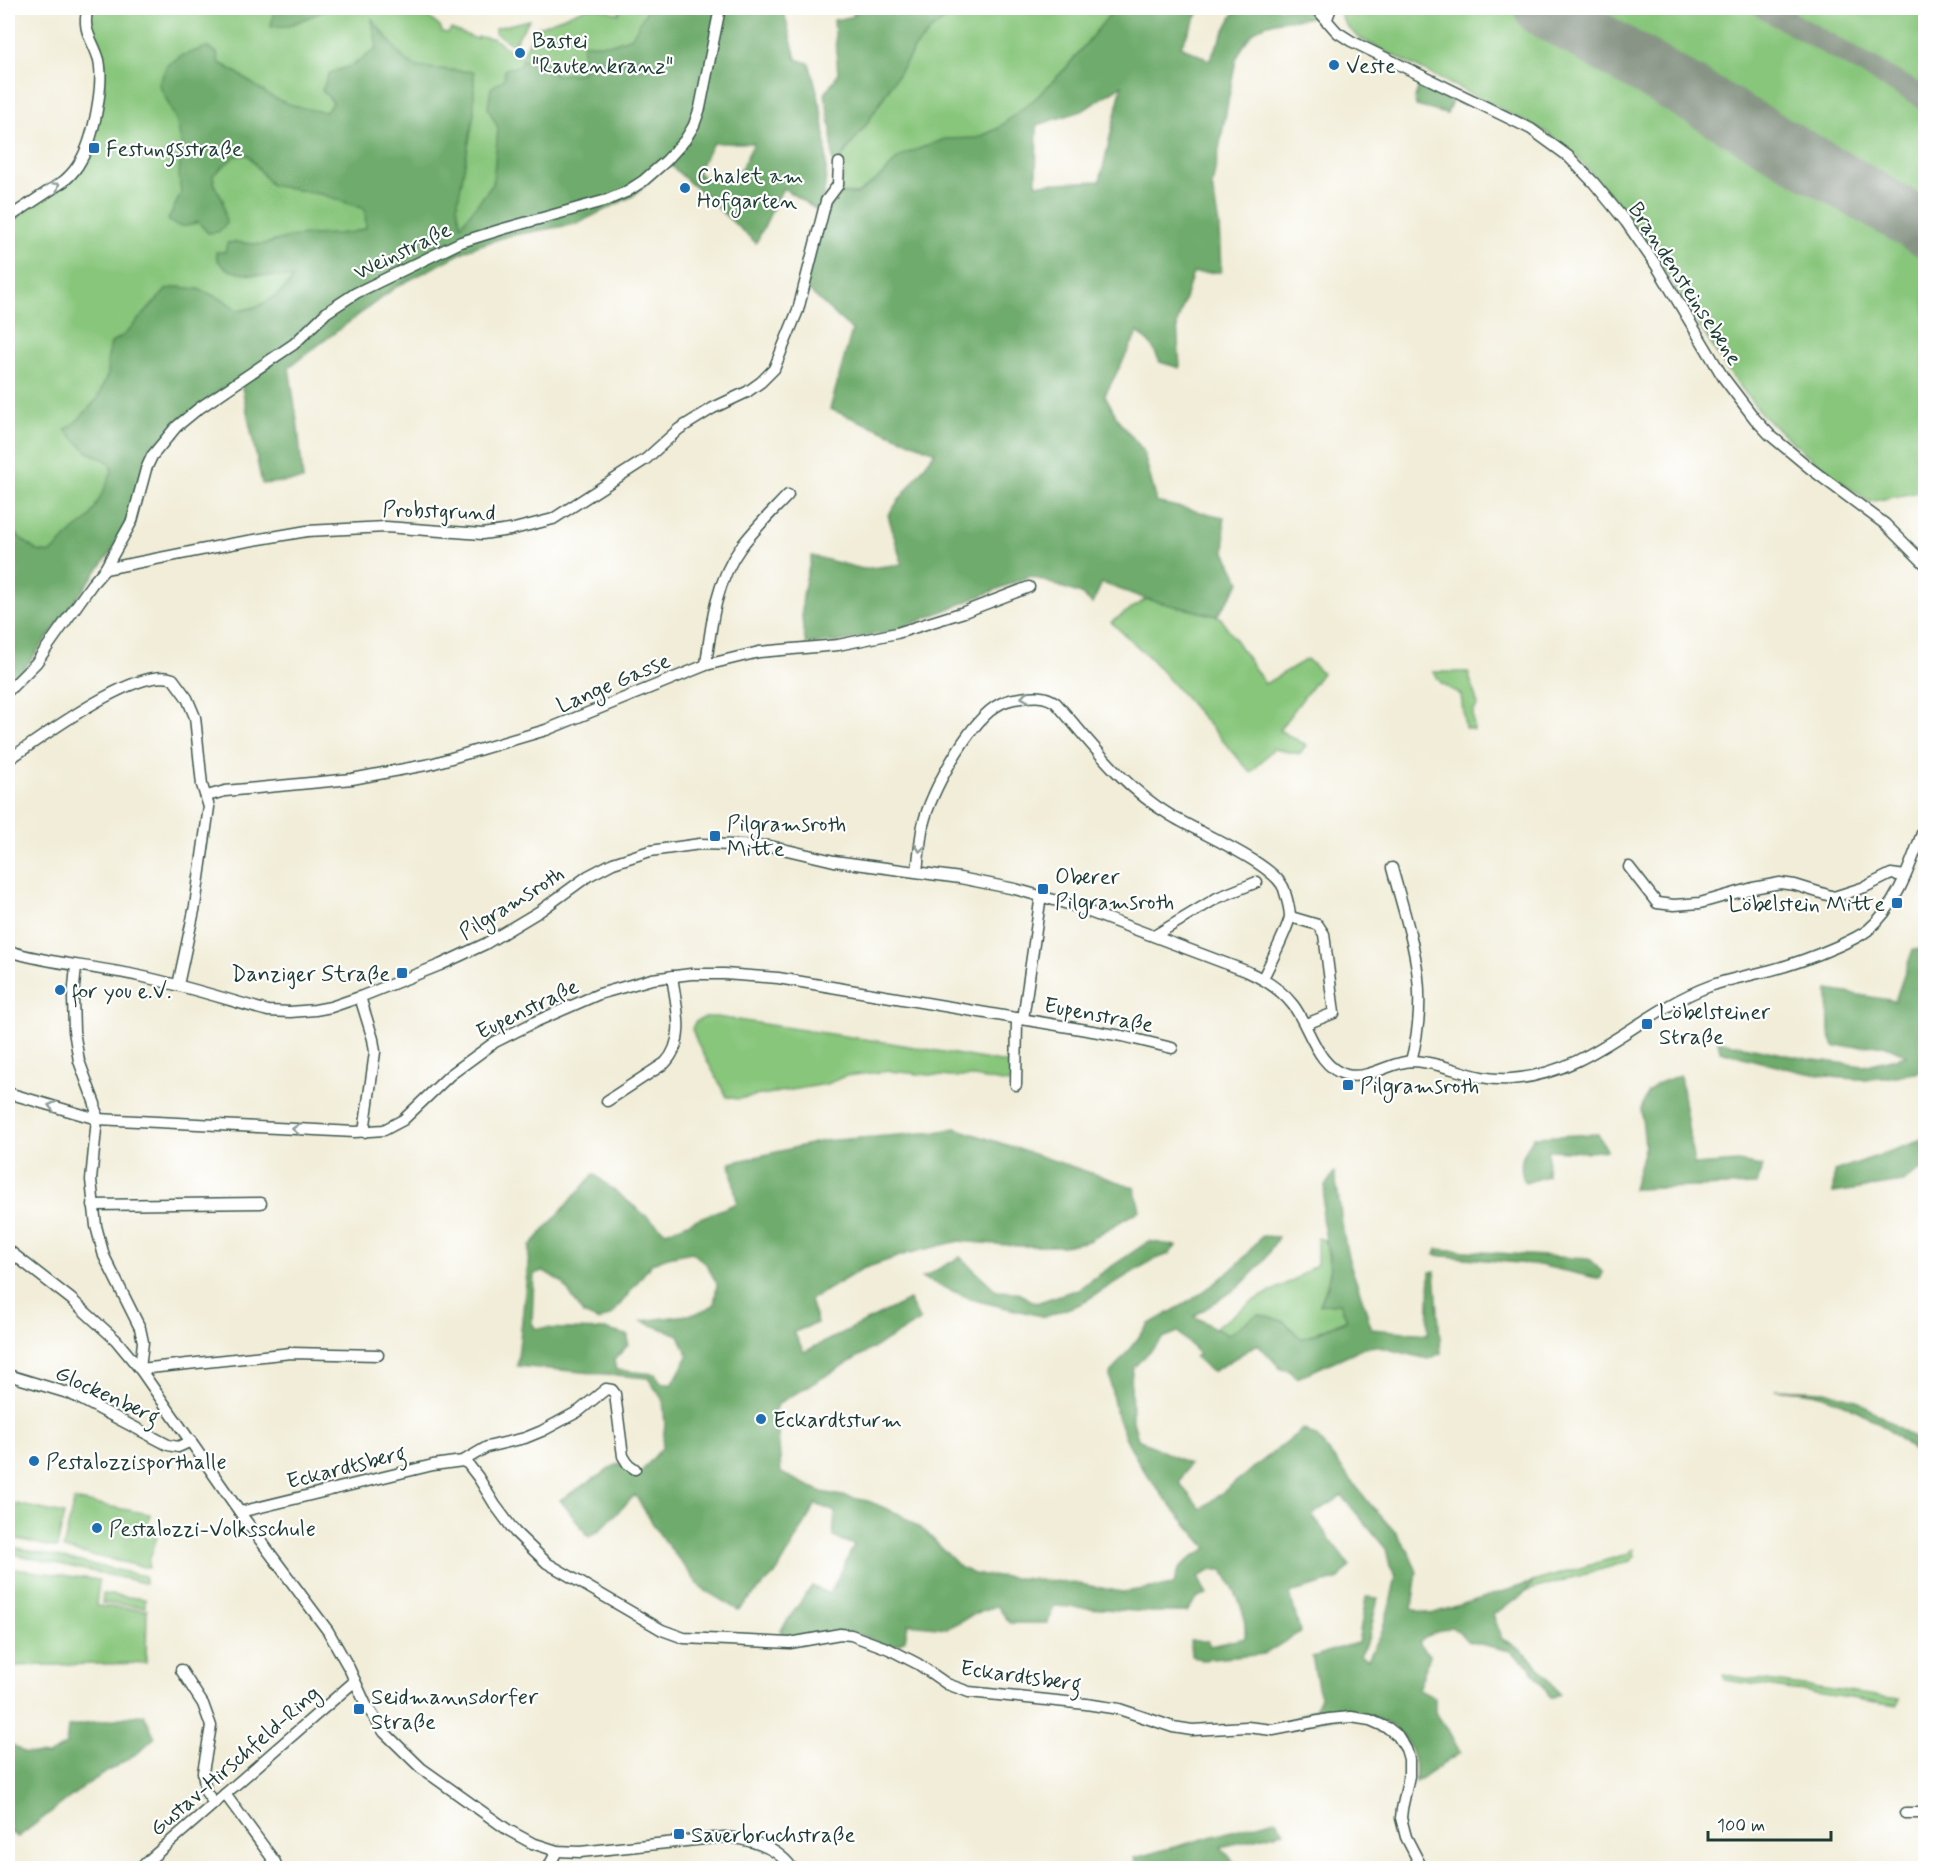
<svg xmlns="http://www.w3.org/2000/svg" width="1933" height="1876" viewBox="0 0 1933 1876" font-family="Mynerve,sans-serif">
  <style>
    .green { fill: #88c67c; stroke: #548258; stroke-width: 1.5 }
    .forest { fill: #6eab6c; stroke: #467450; stroke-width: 1.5; fill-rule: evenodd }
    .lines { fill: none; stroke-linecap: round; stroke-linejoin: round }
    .taxiway { stroke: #889586; stroke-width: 22 }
    .runway { stroke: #889586; stroke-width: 56 }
    .minor-casing { stroke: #3e574d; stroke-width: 13 }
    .minor { stroke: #fff; stroke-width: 10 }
    .oneway { stroke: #8f9e9a }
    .poi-dot { fill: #1f6fb2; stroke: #fff; stroke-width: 2 }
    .labels { text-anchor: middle; stroke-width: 4.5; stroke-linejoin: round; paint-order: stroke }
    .poi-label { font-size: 22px; fill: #1f3d34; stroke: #fff; text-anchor: start }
    .street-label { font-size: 22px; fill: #1f3d34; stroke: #fff }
  </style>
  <rect width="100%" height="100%" fill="#fff"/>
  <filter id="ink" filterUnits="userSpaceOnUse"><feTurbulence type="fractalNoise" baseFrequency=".0167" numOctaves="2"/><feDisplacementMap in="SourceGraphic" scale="12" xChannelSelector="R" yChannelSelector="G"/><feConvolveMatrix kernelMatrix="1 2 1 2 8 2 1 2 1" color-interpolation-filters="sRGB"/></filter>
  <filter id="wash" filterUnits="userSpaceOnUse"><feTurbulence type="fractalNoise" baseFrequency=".008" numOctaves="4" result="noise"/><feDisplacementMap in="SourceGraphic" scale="24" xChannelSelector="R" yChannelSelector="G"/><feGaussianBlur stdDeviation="1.35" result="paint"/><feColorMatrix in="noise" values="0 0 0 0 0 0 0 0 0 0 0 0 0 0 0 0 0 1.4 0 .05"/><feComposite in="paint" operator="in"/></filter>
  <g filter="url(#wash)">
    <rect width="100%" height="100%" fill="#f1edd8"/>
    <g class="green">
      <path d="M 91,8 L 418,8 L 441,28 L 442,32 L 448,33 L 451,29 L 477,39 L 478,37 L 493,38 L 521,58 L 536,28 L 586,8 L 600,8 L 619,14 L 620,8 L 719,8 L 461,240 L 176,424 L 8,687 L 8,222 L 81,170 L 104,73 L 89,29 Z"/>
      <path d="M 961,8 L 1112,8 L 1112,12 L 1066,68 L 1037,97 L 997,129 L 977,138 L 962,139 L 896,160 L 885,173 L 857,194 L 843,193 L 837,195 L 844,175 L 839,163 L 846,151 L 864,128 L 914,49 L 932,29 Z"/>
      <path d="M 1339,8 L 1925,8 L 1925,491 L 1869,502 L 1813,460 L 1763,416 L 1726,368 L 1647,242 L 1616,201 L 1579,159 L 1546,132 L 1361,39 C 1348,29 1342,23 1339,8 Z"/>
      <path d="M 529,20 L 513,45 L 495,33 L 495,28 Z"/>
      <path d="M 1146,599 L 1220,617 L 1265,684 L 1307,659 L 1322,673 L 1279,730 L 1306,745 L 1300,754 L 1273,749 L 1251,773 L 1151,659 L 1111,622 Z"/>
      <path d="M 1433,672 L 1468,672 L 1478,705 L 1473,712 L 1474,730 L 1465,728 L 1461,695 L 1442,684 Z"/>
      <path d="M 706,1017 L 717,1017 L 891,1043 L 1012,1064 L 1013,1079 L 1008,1083 L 974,1077 L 951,1077 L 889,1071 L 845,1076 L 827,1084 L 737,1099 L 727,1097 L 697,1042 L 692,1029 L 695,1022 Z"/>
      <path d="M 1317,1238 L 1325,1240 C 1331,1269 1332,1276 1320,1304 L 1341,1303 L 1347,1319 L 1302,1339 L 1283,1321 L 1227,1335 L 1215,1328 L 1253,1301 L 1295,1279 L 1317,1264 Z"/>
      <path d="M 74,1500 L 150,1514 L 148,1526 L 157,1537 L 149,1561 L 149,1568 L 63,1549 Z"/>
      <path d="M 12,1503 L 64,1514 L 57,1548 L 8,1537 L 8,1523 Z"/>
      <path d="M 8,1546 L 145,1576 L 145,1583 L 8,1553 Z"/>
      <path d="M 1634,1549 L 1635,1556 L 1630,1561 L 1527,1591 L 1533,1582 L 1627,1554 Z"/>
      <path d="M 8,1568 L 99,1580 L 96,1606 L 147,1610 L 146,1663 L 8,1666 Z"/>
      <path d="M 103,1594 L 145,1599 L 145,1607 L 102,1603 Z"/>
      <path d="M 1723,1675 L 1900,1699 L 1897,1705 L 1725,1680 Z"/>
    </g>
    <g class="forest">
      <path d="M 276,8 L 331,8 L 288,26 L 271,27 L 274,10 Z"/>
      <path d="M 648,8 L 783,8 L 796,59 L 809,63 C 824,110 833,164 820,212 L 783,188 L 756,243 L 668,163 L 633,196 L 576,224 L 507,236 L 469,249 L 396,287 L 289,367 L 298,427 L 303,480 L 262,484 L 240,378 L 159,441 L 134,508 L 111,552 L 28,664 L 8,687 L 8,528 L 37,551 L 51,553 L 74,530 L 89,519 L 106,486 L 112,471 L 109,462 L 88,452 L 65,430 L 78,420 L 97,399 L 108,374 L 107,362 L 111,343 L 124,335 L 167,289 L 179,287 L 198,289 L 224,300 L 237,310 C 257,310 282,296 293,278 C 274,273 217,282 216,252 L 225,252 L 227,243 C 240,240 252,246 264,244 C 275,242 285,237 296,236 C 320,233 344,237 366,228 L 365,209 L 324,195 L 271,185 L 248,155 L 235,156 L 213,175 L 215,186 L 223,200 L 226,224 L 218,232 L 208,233 L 198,222 C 186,227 178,229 168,220 L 181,193 L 179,177 L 181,143 L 177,122 L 159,84 L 167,65 L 181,56 L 207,47 L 217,53 L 219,63 C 236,70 248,81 263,91 C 281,104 304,109 326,112 L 333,102 L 322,90 L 329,73 L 350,66 L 377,49 L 372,19 L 404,59 L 417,67 L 474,72 L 474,114 L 457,207 L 461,225 L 493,184 L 498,128 L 488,108 L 491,88 L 504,79 L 505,69 L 519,66 L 523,60 L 552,59 L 555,75 L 583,73 L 583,44 L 612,44 L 632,37 ZM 713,143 L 754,143 L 737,176 L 721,173 L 705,178 L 697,172 Z"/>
      <path d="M 852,8 L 961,8 L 932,29 L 914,49 L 864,128 L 846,151 L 839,163 L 833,165 L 831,130 L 825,94 L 838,74 L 834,20 L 854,16 Z"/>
      <path d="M 1112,8 L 1201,8 L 1181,46 L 1209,60 L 1236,9 L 1234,8 L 1310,8 L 1315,16 C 1306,19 1297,19 1288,20 C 1257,23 1249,33 1236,60 L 1212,186 L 1219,225 L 1221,272 L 1193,273 L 1177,324 L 1180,368 L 1160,362 L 1152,346 L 1138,332 L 1105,395 L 1119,421 L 1143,450 L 1156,498 L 1155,502 L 1224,517 L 1225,552 L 1240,582 L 1217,616 L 1146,599 L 1102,583 L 1092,604 L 1081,594 L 1030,576 L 894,631 L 837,642 L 806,644 C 798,612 803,587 812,556 L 863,569 L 902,564 L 888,515 L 935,452 L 830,409 L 852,330 L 805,287 L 827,202 L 843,193 L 857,194 L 885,173 L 896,160 L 905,154 L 945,139 L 977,138 L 997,129 L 1037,97 L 1066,68 L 1112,12 ZM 1122,85 L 1100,181 L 1036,184 L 1037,125 L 1082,111 Z"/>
      <path d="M 1420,82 L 1453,98 L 1447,114 L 1416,106 L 1415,98 Z"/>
      <path d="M 1913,949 L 1925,950 L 1926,1067 L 1920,1072 C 1901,1075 1880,1080 1860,1079 C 1813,1078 1765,1063 1720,1051 L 1718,1041 L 1808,1059 L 1864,1066 L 1907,1055 L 1884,1045 L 1834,1047 L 1829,1033 L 1828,990 L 1895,1001 Z"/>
      <path d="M 1680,1075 L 1694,1165 L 1738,1162 L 1762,1166 L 1757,1185 L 1633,1189 L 1645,1145 L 1641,1109 L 1647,1093 L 1657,1084 Z"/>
      <path d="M 955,1128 L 1134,1187 L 1140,1210 L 1088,1241 L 1064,1246 L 1019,1246 L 959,1241 L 906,1254 L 862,1269 L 810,1300 L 817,1323 L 794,1332 L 804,1352 L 909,1300 L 920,1321 L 779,1403 L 773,1413 L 778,1430 L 781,1473 L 822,1492 L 868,1501 L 899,1514 L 926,1532 L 961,1568 L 974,1574 L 1075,1583 L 1122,1592 L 1174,1585 C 1177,1561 1190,1561 1207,1548 C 1163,1496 1113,1447 1110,1374 L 1149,1324 L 1190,1301 L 1218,1281 L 1240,1262 L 1262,1236 L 1278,1237 L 1264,1261 L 1239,1287 L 1194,1316 L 1227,1335 L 1258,1314 L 1283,1321 L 1302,1339 L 1347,1320 L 1340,1303 L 1320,1305 L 1329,1283 L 1331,1266 L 1322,1218 L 1325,1186 L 1334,1173 C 1341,1201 1341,1229 1348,1257 C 1355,1281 1366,1304 1371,1329 L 1428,1334 L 1430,1272 L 1435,1271 L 1441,1353 L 1428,1359 L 1375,1346 L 1363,1348 L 1297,1378 L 1290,1371 L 1281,1369 L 1258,1344 L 1212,1372 L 1195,1357 L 1199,1354 L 1178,1332 L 1163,1338 L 1133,1368 L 1131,1379 L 1132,1417 L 1138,1439 L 1189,1464 L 1179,1483 L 1201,1509 L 1303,1429 L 1317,1437 L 1370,1504 L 1396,1533 L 1409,1552 L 1417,1572 L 1412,1607 L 1418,1611 L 1431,1614 L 1533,1582 C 1522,1598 1509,1605 1493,1614 L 1502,1639 C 1529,1652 1543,1671 1560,1694 L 1551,1698 L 1531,1668 L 1510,1651 L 1467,1641 L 1460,1633 L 1451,1627 L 1425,1637 L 1419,1642 L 1425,1652 L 1430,1655 L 1418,1690 L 1435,1697 L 1435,1712 L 1448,1730 L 1460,1753 L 1416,1782 C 1416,1754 1407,1729 1378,1720 C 1374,1718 1369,1716 1365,1716 C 1338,1716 1307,1723 1280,1726 L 1316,1708 L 1320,1696 L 1312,1657 C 1328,1652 1342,1646 1358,1643 L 1366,1597 L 1378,1598 L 1369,1637 L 1360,1656 L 1368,1659 L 1381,1634 L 1390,1604 L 1396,1576 L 1390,1566 L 1386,1549 L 1342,1496 L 1312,1515 L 1350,1566 L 1339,1579 L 1290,1593 L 1300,1632 L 1265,1654 L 1202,1660 L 1191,1655 L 1190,1641 L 1208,1641 L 1210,1646 L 1245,1638 C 1247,1611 1236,1593 1223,1570 L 1212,1570 L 1198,1577 L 1207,1595 L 1197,1598 L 1187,1612 L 1153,1612 L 1054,1606 L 1048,1623 L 1010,1623 L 997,1606 L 981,1611 L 947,1628 L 908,1624 L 905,1640 L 892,1648 L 853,1632 L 790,1641 L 780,1631 L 812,1586 L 830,1594 L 854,1545 L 833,1537 L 835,1512 L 816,1504 L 777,1572 L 738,1610 L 701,1588 L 660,1535 L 635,1495 L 600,1530 L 589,1537 L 560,1500 L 619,1463 C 625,1470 630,1473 639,1474 L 662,1448 L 665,1424 L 663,1400 L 648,1378 L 517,1366 L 530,1246 L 594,1174 L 666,1232 L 737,1203 L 730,1163 L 822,1141 L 936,1132 ZM 692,1252 L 706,1264 L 717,1284 L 714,1305 L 695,1314 L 641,1321 L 679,1335 L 688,1356 L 672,1385 L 661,1382 L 655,1374 L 616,1370 L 614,1360 L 628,1345 L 628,1335 L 607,1330 L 535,1328 L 532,1323 L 534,1274 L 544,1271 L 563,1283 L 583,1314 L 599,1321 L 613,1314 L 652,1263 L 668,1257 Z"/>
      <path d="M 1598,1134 L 1607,1150 L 1588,1152 L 1548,1150 L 1547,1176 L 1525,1183 C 1517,1163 1523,1153 1534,1137 Z"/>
      <path d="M 1925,1139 L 1925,1167 L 1902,1182 L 1833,1193 L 1834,1171 Z"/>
      <path d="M 1149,1241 L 1176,1246 L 1169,1254 L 1151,1261 L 1080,1304 L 1045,1317 L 974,1300 L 922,1278 L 960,1257 L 997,1291 L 1016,1292 L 1036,1303 L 1078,1289 Z"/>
      <path d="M 1437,1249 L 1589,1259 L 1603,1273 L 1600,1279 L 1539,1265 L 1435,1255 Z"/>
      <path d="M 1775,1389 L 1825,1391 L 1855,1399 L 1917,1440 L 1925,1449 L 1925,1465 C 1901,1433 1855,1405 1817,1394 C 1804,1391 1789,1391 1775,1389 Z"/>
      <path d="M 144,1714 L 155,1737 L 139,1752 L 89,1783 L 18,1837 L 8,1831 L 8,1751 L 13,1745 L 24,1753 L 48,1755 L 66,1745 L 68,1727 Z"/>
      <path d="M 1275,1819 L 1284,1832 L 1221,1847 L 1239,1868 L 1137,1868 L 1134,1858 Z"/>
    </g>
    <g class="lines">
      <path class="taxiway" d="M 1764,8 L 1926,99"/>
      <path class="runway" d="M 1542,8 L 1926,229"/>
    </g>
  </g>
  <g filter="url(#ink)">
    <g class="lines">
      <g class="minor-casing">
        <g id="minor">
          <path d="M 1316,8 L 1337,32 L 1351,41 L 1531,129 L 1568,156 L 1594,183 L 1626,222 L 1656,265 L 1723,377 L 1755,419 L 1770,435 L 1811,469 L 1885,524 L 1926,565"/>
          <path d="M 1326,21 L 1331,8"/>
          <path d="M 8,218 L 64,181 C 71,175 77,168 81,160 C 94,138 104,84 99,60 C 93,39 81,31 88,8"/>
          <path d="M 105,569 L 231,544 L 307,531 L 386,527 L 482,534 L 510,530 L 553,519 L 646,459 L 679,429 L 713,408 L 747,392 L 761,382 L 774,369 L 798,310 L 826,201 L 838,185 L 839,163"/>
          <path d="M 706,665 C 711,624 716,581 741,547 C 755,528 772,512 788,495"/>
          <path d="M 8,691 L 36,663 L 92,584 L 105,569 L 132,521 L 146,469 L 152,456 L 176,427 L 198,409 L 294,344 L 327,312 L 356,293 L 461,242 L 503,229 L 607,200 L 626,192 L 643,181 L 666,161 L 685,140 L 694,125 L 700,108 L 720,8"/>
          <path d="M 8,760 C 40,739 136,665 173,679 L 187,698 L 195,717 L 202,785 L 209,807 L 195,906 L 178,985"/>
          <path d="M 207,796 L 225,791 L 352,779 L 431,764 L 546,730 L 706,665 L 759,652 L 838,645 L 897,633 L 964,612 L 1029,587"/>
          <path d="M 1629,867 L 1657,903 L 1674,905 L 1700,903 L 1753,888 L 1780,883 L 1795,885 L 1834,897 L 1865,887 L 1891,874 L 1905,876"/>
          <path d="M 1392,868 C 1411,938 1431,988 1411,1061"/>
          <path d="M 917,871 C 919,856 920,840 923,825 C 931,792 967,726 995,707 C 1003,701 1011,699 1021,698 C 1034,696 1045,695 1056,703 C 1091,743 1123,787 1170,815 C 1195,831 1274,863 1284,889 C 1286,896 1290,908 1290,916 C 1290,923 1268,968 1263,978"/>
          <path d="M 1291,917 L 1318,925 L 1324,934 L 1334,1013 L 1306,1024"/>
          <path d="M 1154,936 L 1217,898 L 1257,882"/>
          <path d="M 8,951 C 50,964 95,966 139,976 C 182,985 225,999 268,1011 L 290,1012 L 315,1010 L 331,1007 L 360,997 L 440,965 L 485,944 L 540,911 L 588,876 L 613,863 L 650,851 L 700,844 L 770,846 L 834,861 L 960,878 L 1015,889 L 1068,904 L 1246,971 C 1264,979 1281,989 1293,1005 C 1310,1027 1317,1068 1347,1075 C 1370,1080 1391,1061 1413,1061 C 1446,1062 1474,1082 1511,1079 C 1592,1073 1639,1012 1710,986 C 1726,980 1742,977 1759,973 C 1786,967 1811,958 1836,947 C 1847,942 1859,937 1868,930 C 1900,903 1911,861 1926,823"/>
          <path d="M 76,966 L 73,998 L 74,1031 L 79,1061 L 95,1104 L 97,1119 L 91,1180 L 96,1226 L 104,1256 L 140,1328 L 143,1342 L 140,1369"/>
          <path d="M 360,997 L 373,1039 L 375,1052 L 364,1132"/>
          <path d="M 1023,1019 L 1041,895"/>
          <path d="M 1016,1085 L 1017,1018"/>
          <path d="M 8,1093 L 97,1119 L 355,1132 L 384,1130 L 403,1120 L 450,1075 L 495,1042 L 537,1021 L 599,994 L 652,979 L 691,974 L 724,974 L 778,978 L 1122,1036 L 1172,1048"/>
          <path d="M 607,1101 L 665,1063 C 687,1040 676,1006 672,976"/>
          <path d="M 93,1205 L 261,1203"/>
          <path d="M 8,1250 L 71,1299 L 116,1340 L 140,1369 L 246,1521 L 328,1631 L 349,1668 L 366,1705 L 384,1732 L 421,1768 L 508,1830 L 532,1843 L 557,1851 L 580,1852 L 724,1837 C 749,1839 777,1847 792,1868"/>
          <path d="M 140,1369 L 291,1353 L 378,1355"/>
          <path d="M 8,1375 L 71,1394 L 168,1445 L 178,1447 L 191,1441"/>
          <path d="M 463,1461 L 468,1464 L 478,1477 L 495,1505 L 515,1532 L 547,1563 L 662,1630 L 684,1638 L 790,1643 L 840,1634 L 851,1635 L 889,1649 L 918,1664 L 947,1684 L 969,1692 L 1086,1704 L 1119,1709 L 1173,1727 L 1192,1730 L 1247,1727 L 1273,1730 L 1329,1719 L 1351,1717 L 1370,1720 L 1388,1728 L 1398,1736 L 1406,1749 L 1409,1759 L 1409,1776 L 1402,1809 L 1401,1818 L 1406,1837 L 1422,1868"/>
          <path d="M 240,1512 L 433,1465 L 463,1461 L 487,1447 L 525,1438 L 542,1431 L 579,1411 L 606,1389 L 612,1390 L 615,1394 L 623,1456 L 628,1464 L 635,1469"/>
          <path d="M 181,1670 L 203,1704 L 211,1726 L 203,1772 L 206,1792 L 214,1803"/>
          <path d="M 225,1794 L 275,1862 L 277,1868"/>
          <path d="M 1905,1813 L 1926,1813"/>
          <path d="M 140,1868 L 355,1681"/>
          <path d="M 548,1868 L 557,1851"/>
        </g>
      </g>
      <use href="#minor" class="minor"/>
    </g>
    <defs><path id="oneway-chevron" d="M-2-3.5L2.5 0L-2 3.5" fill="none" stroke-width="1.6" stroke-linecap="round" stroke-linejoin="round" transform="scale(1.5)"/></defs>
    <g class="oneway">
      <use href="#oneway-chevron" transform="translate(56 186) rotate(-35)"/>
      <use href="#oneway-chevron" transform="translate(1025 697) rotate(171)"/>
      <use href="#oneway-chevron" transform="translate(920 848) rotate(98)"/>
      <use href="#oneway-chevron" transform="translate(52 1106) rotate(-165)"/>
      <use href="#oneway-chevron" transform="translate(296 1129) rotate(-177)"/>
    </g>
  </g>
  <g class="poi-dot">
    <circle cx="520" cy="53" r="6"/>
    <circle cx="1334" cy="65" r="6"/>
    <rect x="88" y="142" width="12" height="12" rx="3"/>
    <circle cx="685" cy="188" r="6"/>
    <rect x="709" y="830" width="12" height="12" rx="3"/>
    <rect x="1037" y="883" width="12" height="12" rx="3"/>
    <rect x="1891" y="897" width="12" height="12" rx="3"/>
    <rect x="396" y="967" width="12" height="12" rx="3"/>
    <circle cx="60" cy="990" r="6"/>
    <rect x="1641" y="1018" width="12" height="12" rx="3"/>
    <rect x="1342" y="1079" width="12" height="12" rx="3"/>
    <circle cx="761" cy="1419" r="6"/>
    <circle cx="34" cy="1461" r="6"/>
    <circle cx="97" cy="1528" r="6"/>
    <rect x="353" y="1703" width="12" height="12" rx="3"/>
    <rect x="673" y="1828" width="12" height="12" rx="3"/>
  </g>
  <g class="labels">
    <g class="poi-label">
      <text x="532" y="48">Bastei<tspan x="532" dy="25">"Rautenkranz"</tspan></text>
      <text x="1346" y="73">Veste</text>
      <text x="106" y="156">Festungsstraße</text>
      <text x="697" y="183">Chalet am<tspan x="697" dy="25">Hofgarten</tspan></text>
      <text x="727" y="831">Pilgramsroth<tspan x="727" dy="25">Mitte</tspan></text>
      <text x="1055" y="884">Oberer<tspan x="1055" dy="25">Pilgramsroth</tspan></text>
      <text x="1885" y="911" text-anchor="end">Löbelstein Mitte</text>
      <text x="390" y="981" text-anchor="end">Danziger Straße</text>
      <text x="72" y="998">for you e.V.</text>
      <text x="1659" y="1019">Löbelsteiner<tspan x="1659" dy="25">Straße</tspan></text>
      <text x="1360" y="1093">Pilgramsroth</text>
      <text x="773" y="1427">Eckardtsturm</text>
      <text x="46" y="1469">Pestalozzisporthalle</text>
      <text x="109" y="1536">Pestalozzi-Volksschule</text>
      <text x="371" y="1704">Seidmannsdorfer<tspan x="371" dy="25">Straße</tspan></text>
      <text x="691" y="1842">Sauerbruchstraße</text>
    </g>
    <g class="street-label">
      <text transform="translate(402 250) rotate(-26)" y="8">Weinstraße</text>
      <text transform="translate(1686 283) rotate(57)" y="8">Brandensteinsebene</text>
      <text transform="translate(439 510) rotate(2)" y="8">Probstgrund</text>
      <text transform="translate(613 682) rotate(-23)" y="8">Lange Gasse</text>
      <text transform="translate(511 902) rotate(-32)" y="8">Pilgramsroth</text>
      <text transform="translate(527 1008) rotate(-26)" y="8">Eupenstraße</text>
      <text transform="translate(1099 1014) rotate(11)" y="8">Eupenstraße</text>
      <text transform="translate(108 1394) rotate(25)" y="8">Glockenberg</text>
      <text transform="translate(346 1466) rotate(-14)" y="8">Eckardtsberg</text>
      <text transform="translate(1021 1675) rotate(8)" y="8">Eckardtsberg</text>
      <text transform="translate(234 1760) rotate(-41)" y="8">Gustav-Hirschfeld-Ring</text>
    </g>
  </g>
  <rect width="1933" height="1876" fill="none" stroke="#fff" stroke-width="30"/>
  <path d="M1708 1831v9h123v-9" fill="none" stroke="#1f3d34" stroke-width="3"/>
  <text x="1717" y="1831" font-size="18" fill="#1f3d34" stroke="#ffffff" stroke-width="4.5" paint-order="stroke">100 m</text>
</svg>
